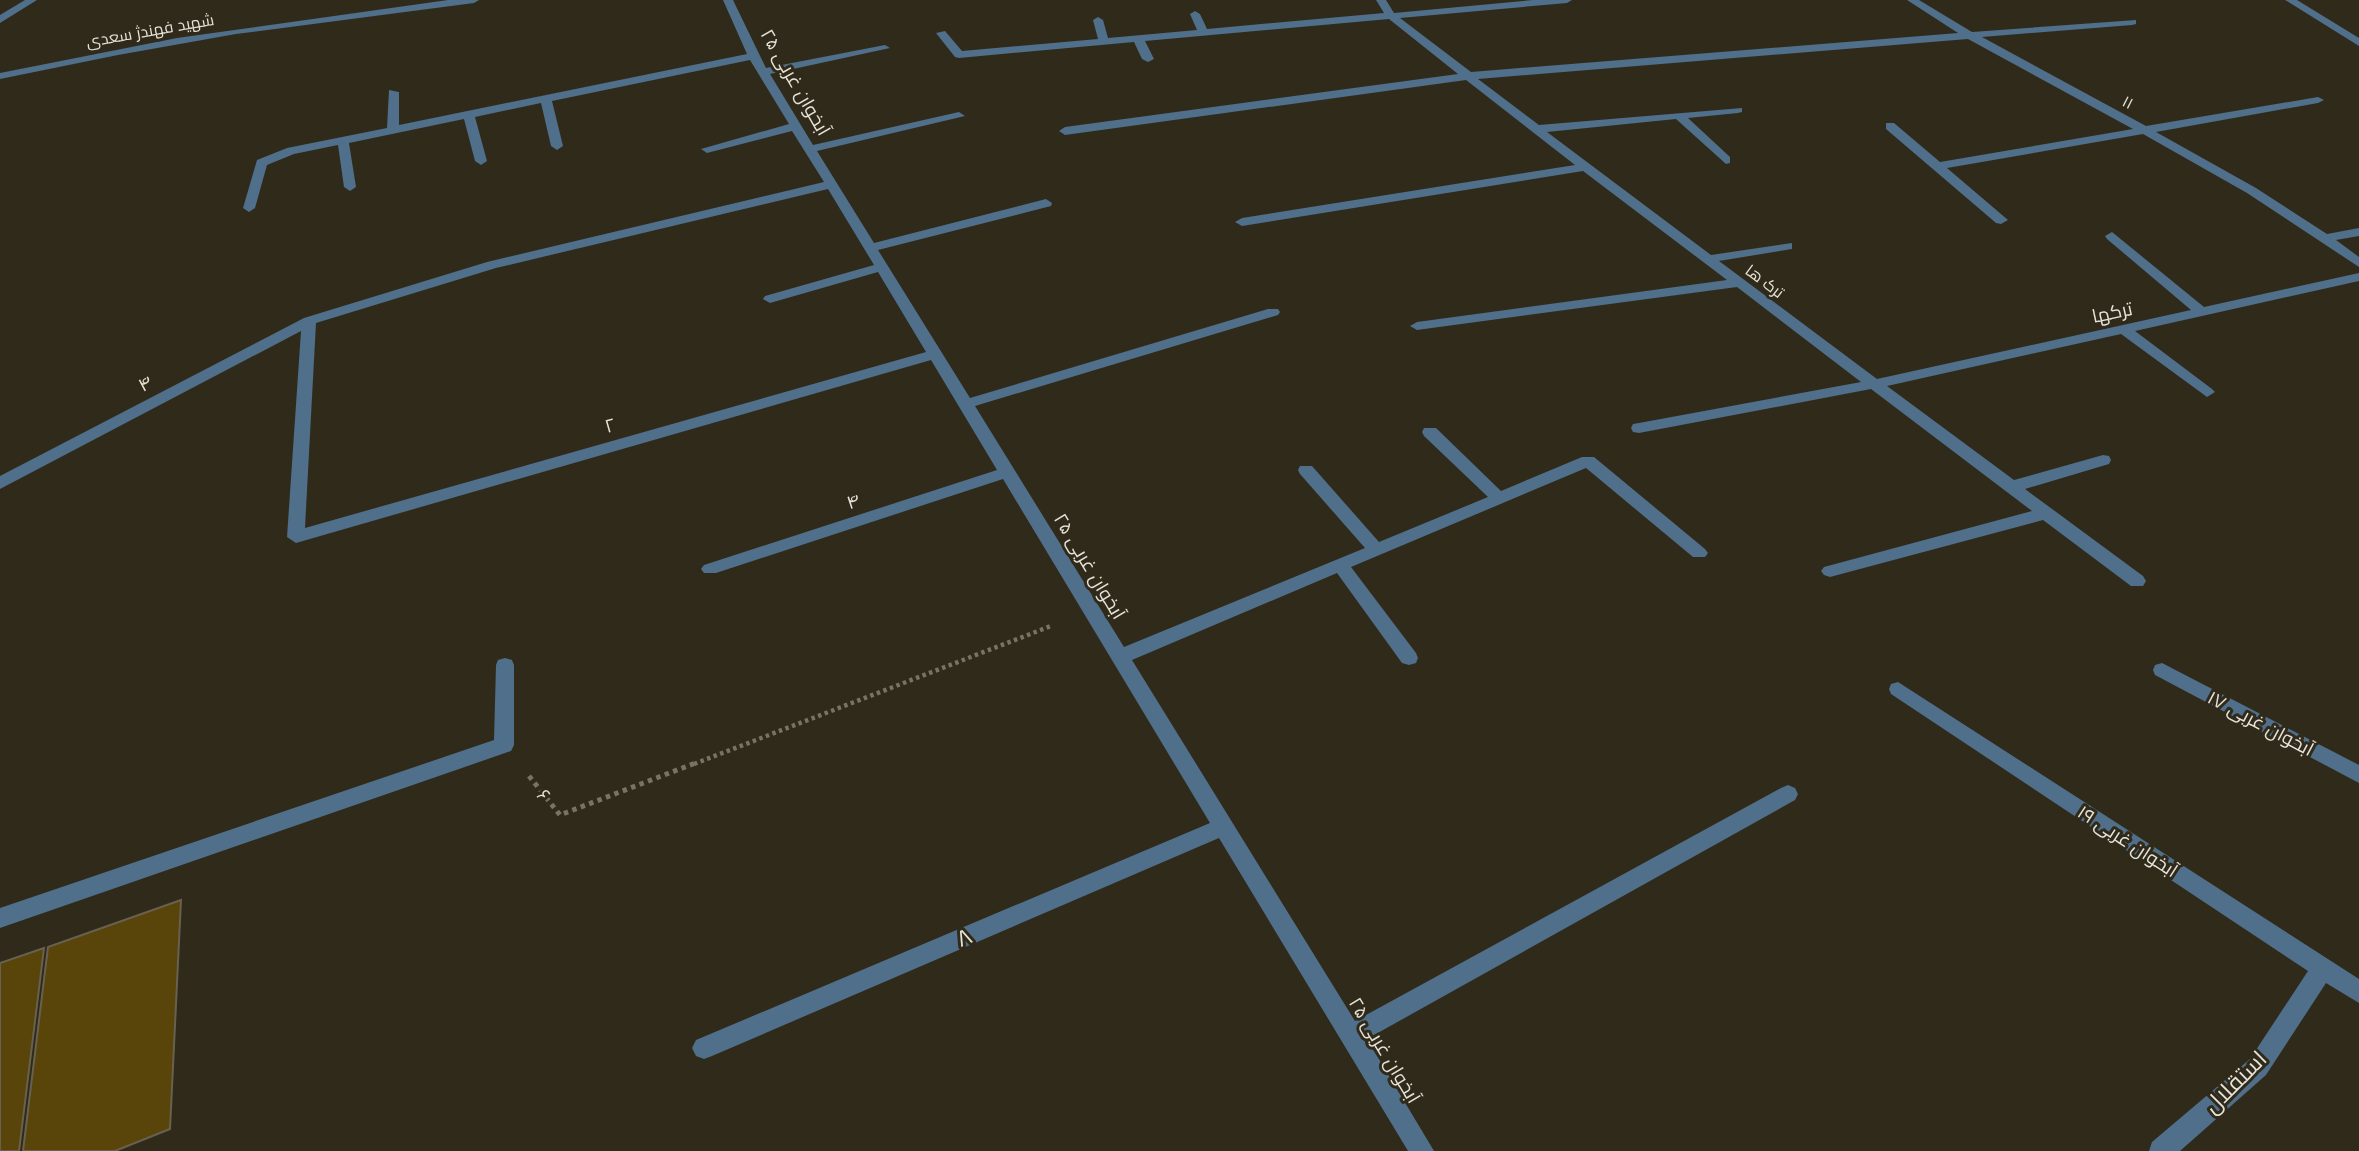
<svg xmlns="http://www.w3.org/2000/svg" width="2359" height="1151" viewBox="0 0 2359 1151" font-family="Montserrat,Cairo,sans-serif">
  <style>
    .building { fill: #59450a; stroke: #686150; stroke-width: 2 }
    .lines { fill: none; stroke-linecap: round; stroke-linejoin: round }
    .path-far1 { stroke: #787365; stroke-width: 4.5; stroke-dasharray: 3.5 3.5; stroke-linecap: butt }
    .path { stroke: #787365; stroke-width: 5; stroke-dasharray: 4.5 4.5; stroke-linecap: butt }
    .minor { fill: #4f6f8a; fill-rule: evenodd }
    .labels { text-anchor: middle; stroke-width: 6; stroke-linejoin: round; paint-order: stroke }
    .far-street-label { font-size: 16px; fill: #e7e3d9; stroke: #302a1a }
    .street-label { font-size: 19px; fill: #e7e3d9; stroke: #302a1a }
    .near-street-label { font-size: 23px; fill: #e7e3d9; stroke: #302a1a }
  </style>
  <rect width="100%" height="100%" fill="#302a1a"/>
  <g class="building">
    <path d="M 181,900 L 170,1129 L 115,1151 L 23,1151 L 48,947 Z"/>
    <path d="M 44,948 L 19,1151 L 0,1151 L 0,963 Z"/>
  </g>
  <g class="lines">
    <path class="path-far1" d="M 694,764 L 1051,626"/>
    <path class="path" d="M 529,776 L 560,815 L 698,762"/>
    <g class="minor">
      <path d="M 25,0 L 37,0 L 0,23 L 0,15 Z"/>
      <path d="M 448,0 L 479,0 L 474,3 L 236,34 L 118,55 L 0,79 L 0,73 L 177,38 Z"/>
      <path d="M 723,0 L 733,0 L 766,68 L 885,45 L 890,48 L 770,74 L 813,145 L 959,112 L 965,116 L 817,151 L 874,243 L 1046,199 L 1052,203 L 1051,206 L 878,250 L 970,398 L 1268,309 L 1278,309 L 1280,312 L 1278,315 L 975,406 L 1124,647 L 1365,548 L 1300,474 L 1298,470 L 1300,466 L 1312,466 L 1379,542 L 1488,497 L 1424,436 L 1422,432 L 1424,428 L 1436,428 L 1501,491 L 1582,457 L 1594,457 L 1705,549 L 1708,553 L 1705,557 L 1693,557 L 1586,468 L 1351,567 L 1416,653 L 1418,658 L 1416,663 L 1409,665 L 1402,663 L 1337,573 L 1132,660 L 1355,1021 L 1781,788 L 1788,785 L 1795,788 L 1798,794 L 1795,800 L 1367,1039 L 1434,1151 L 1408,1151 L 1219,838 L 712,1056 L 704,1059 L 696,1056 L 692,1048 L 696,1040 L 1210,823 L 1003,479 L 716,573 L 704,573 L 701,569 L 704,565 L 997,470 L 931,360 L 296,543 L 287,537 L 301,331 L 0,489 L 0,476 L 304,318 L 487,262 L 824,182 L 792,131 L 707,153 L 701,149 L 789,124 L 750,60 L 552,101 L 563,146 L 557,150 L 551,146 L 541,103 L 475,117 L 487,161 L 481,165 L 475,161 L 464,119 L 349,143 L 356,187 L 350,191 L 344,187 L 338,145 L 294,154 L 267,165 L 255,208 L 249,212 L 243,208 L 257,160 L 287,148 L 387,128 L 389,90 L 399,92 L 399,125 L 747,54 ZM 828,189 L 874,265 L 765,296 L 763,299 L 770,303 L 878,272 L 926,352 L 305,528 L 316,323 L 496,268 Z"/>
      <path d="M 1376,0 L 1386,0 L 1394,13 L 1533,0 L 1572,0 L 1567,3 L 1400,18 L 1471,72 L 1958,33 L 1907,0 L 1919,0 L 1972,32 L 2136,20 L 2136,24 L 2132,25 L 1982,37 L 2146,126 L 2318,97 L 2324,100 L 2318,103 L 2156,132 L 2256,188 L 2327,234 L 2359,228 L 2359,236 L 2336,240 L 2359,257 L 2359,267 L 2247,193 L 2143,134 L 1947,168 L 2008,220 L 2001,224 L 1996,223 L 1886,129 L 1886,123 L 1894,123 L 1940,162 L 2133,129 L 1968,39 L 1478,79 L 1539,125 L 1742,108 L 1742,112 L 1738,113 L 1688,118 L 1730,157 L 1730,163 L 1726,164 L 1676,119 L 1547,132 L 1711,255 L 1792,243 L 1792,249 L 1719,261 L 1877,379 L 2191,310 L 2107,239 L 2105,236 L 2112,232 L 2204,307 L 2359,273 L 2359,281 L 2135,331 L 2212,389 L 2215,392 L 2207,397 L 2121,334 L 1887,386 L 2014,480 L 2103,455 L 2109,456 L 2111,460 L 2109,464 L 2025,489 L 2143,576 L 2146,581 L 2143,586 L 2131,586 L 2043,520 L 1830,577 L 1824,575 L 1821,571 L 1824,567 L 2032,511 L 1871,389 L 1639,433 L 1633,432 L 1631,428 L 1633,424 L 1639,423 L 1861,382 L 1737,287 L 1417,330 L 1410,326 L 1417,322 L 1727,280 L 1583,171 L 1242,226 L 1235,222 L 1242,218 L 1575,165 L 1466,80 L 1065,135 L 1059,131 L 1065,127 L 1458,74 L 1389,19 L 1145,41 L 1154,59 L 1148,62 L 1142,59 L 1134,42 L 959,58 L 955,57 L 936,33 L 945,31 L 962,51 L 1098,39 L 1093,20 L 1098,17 L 1103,20 L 1108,38 L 1197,30 L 1190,14 L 1195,11 L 1200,14 L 1207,29 L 1384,13 Z"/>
      <path d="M 2285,0 L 2297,0 L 2359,38 L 2359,46 Z"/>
      <path d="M 505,658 L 512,660 L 514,665 L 514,745 L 511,751 L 0,928 L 0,908 L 494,740 L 496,665 L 498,660 Z"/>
      <path d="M 2162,663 L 2359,765 L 2359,783 L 2155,675 L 2153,670 L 2155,665 Z"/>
      <path d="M 1898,682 L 2359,979 L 2359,1003 L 2326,983 L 2266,1075 L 2180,1151 L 2149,1151 L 2152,1142 L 2250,1059 L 2308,971 L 1891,694 L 1889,689 L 1891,684 Z"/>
    </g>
  </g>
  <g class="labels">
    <g class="far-street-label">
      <text transform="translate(150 30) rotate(-10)" y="6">شهید فهندژ سعدی</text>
      <text transform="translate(2128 102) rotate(27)" y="6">۱۱</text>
      <text transform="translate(1765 281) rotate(37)" y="6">ترک ها</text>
    </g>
    <g class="street-label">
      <text transform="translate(796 82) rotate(60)" y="7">آبخوان غربی ۲۵</text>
      <text transform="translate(2112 312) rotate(-12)" y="7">ترکها</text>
      <text transform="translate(145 383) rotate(-28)" y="7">۴</text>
      <text transform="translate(610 425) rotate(-16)" y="7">۲</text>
      <text transform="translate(853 501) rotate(-18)" y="7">۴</text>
      <text transform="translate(1090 566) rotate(59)" y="7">آبخوان غربی ۲۵</text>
      <text transform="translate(2261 723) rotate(28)" y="7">آبخوان غربی ۱۷</text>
      <text transform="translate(544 795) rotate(51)" y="7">۶</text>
      <text transform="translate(2128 841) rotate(33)" y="7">آبخوان غربی ۱۹</text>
      <text transform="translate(1385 1050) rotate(59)" y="7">آبخوان غربی ۲۵</text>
    </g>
    <g class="near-street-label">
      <text transform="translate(964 937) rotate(-23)" y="8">۸</text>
      <text transform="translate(2235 1082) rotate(-45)" y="8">استقلال</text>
    </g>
  </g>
</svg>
